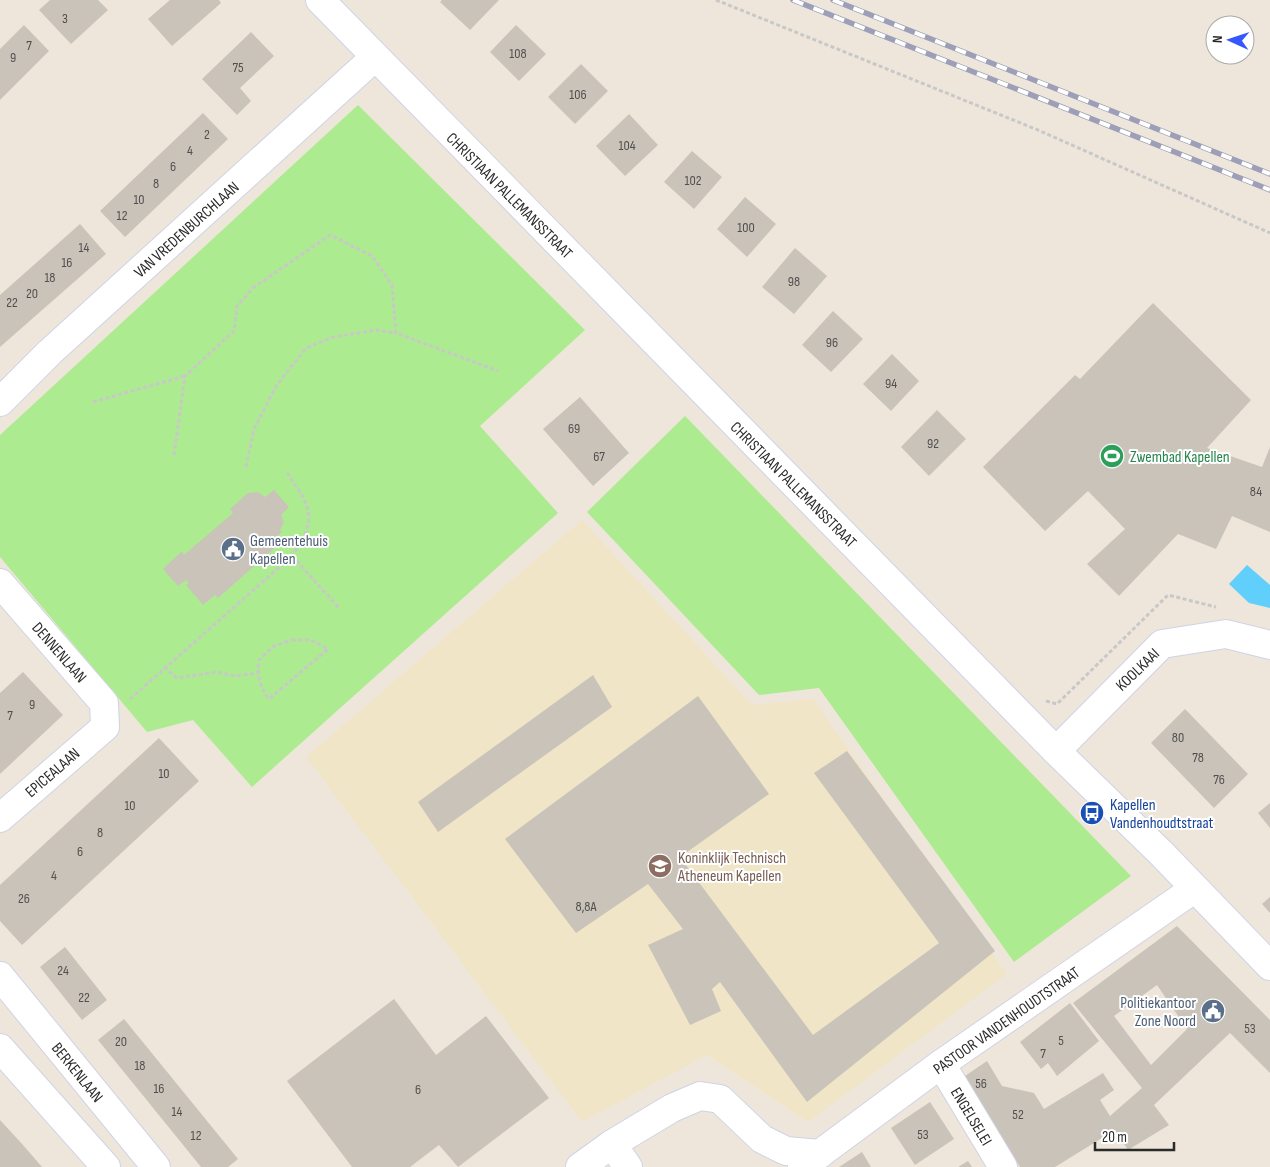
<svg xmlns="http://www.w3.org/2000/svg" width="1270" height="1167" viewBox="0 0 1270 1167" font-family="'Sofia Sans Condensed',sans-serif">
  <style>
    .education { fill: #f1e5c7 }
    .green { fill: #adeb90 }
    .water { fill: #61cffc }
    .building { fill: #c9c3ba; fill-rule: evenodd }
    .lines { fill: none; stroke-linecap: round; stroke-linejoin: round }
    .minor-casing { stroke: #cfd3e5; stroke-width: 30 }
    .path { stroke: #c8c8c8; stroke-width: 3; stroke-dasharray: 4 2.5; stroke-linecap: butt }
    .minor { stroke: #fff; stroke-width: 28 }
    .rail-casing { stroke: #9c9fb7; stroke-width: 5.5 }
    .rail { stroke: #fff; stroke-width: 4; stroke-dasharray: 11; stroke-linecap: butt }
    .labels { text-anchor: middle; stroke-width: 4; stroke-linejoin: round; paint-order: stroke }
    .number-label { font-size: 14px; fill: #52504e }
    .street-label { font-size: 16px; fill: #2a2a2a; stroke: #fff }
    .leisure-label { font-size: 16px; fill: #27864d; stroke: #fff; text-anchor: start }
    .service-label { font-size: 16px; fill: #4e5e75; stroke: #fff; text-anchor: start }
    .transit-label { font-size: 16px; fill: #164399; stroke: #fff; text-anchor: start }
    .education-label { font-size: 16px; fill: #785e54; stroke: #fff; text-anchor: start }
  </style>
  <rect width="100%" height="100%" fill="#eee6da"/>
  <path class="education" d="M 582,520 L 752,705 L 813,699 L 1007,974 L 808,1122 L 707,1055 L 582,1122 L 306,757 Z"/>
  <g class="green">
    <path d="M 358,105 L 585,330 L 480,426 L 558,513 L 252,787 L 193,720 L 147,732 L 0,557 L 0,435 Z"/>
    <path d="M 685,416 L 1131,876 L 1014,962 L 819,688 L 759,695 L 587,512 Z"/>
  </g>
  <path class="water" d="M 1247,565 L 1270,585 L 1270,608 L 1249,603 L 1229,584 Z"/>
  <g class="building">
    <path d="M 50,0 L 98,0 L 108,10 L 71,44 L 39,10 Z"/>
    <path d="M 170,0 L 219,0 L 221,3 L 172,46 L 148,19 Z"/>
    <path d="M 442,0 L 499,0 L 470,30 L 440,2 Z"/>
    <path d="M 24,25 L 49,51 L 0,100 L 0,49 Z"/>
    <path d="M 516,25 L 546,54 L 519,81 L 490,52 Z"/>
    <path d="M 251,32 L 274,56 L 240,88 L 251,101 L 237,115 L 202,79 Z"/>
    <path d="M 581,64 L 608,91 L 575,124 L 548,97 Z"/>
    <path d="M 203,113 L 228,139 L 125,237 L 100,211 Z"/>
    <path d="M 629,114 L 658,145 L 625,176 L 596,146 Z"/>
    <path d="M 692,151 L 722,177 L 694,209 L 664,182 Z"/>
    <path d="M 745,197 L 776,224 L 747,257 L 717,229 Z"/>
    <path d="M 80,224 L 106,254 L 0,347 L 0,295 Z"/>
    <path d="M 795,248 L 827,276 L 794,314 L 762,287 Z"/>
    <path d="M 1153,303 L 1251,400 L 1207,448 L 1262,467 L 1270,447 L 1270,532 L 1232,516 L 1216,549 L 1178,534 L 1119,596 L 1087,564 L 1125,529 L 1088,491 L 1045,531 L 983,467 L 1075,375 L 1080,379 Z"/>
    <path d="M 833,311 L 863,339 L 831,372 L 802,345 Z"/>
    <path d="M 892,354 L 919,381 L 891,411 L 863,384 Z"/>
    <path d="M 580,397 L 629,453 L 593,486 L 543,429 Z"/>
    <path d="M 937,410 L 966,439 L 929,476 L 901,447 Z"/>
    <path d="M 274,490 L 289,507 L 281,515 L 284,522 L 280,530 L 282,532 L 272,540 L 277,546 L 218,598 L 215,595 L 203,605 L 186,585 L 189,583 L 186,580 L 178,586 L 163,569 L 182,551 L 184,555 L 233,513 L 230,509 L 248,493 L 258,492 L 265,497 Z"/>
    <path d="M 23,672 L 63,715 L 0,774 L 0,693 Z"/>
    <path d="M 593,675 L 612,707 L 438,832 L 418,802 Z"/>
    <path d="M 698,696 L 769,794 L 680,857 L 813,1035 L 939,943 L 814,773 L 847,751 L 995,951 L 807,1102 L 720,982 L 712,989 L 721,1011 L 690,1025 L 648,945 L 683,929 L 648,884 L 576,933 L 505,839 Z"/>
    <path d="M 1185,709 L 1248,774 L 1214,808 L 1151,743 Z"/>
    <path d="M 159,738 L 199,781 L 22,945 L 0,921 L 0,885 Z"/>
    <path d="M 1270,803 L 1270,828 L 1258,813 Z"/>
    <path d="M 1270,897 L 1270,913 L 1262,904 Z"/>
    <path d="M 1177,926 L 1270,1020 L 1270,1073 L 1230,1033 L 1154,1105 L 1169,1125 L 1128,1150 L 1115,1130 L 1055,1167 L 1020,1167 L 991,1119 L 975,1105 L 959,1080 L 987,1061 L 1002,1086 L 1034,1093 L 1044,1109 L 1103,1073 L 1114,1090 L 1100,1100 L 1110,1116 L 1142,1088 L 1073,1003 ZM 1157,985 L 1187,1029 L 1151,1065 L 1114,1016 Z"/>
    <path d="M 65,947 L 107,1000 L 82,1020 L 40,967 Z"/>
    <path d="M 394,999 L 436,1055 L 486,1016 L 549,1098 L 458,1167 L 439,1145 L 410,1167 L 352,1167 L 287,1081 Z"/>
    <path d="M 1070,1003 L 1099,1041 L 1057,1076 L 1048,1063 L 1041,1069 L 1020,1042 Z"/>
    <path d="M 124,1019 L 238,1159 L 228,1167 L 201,1167 L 98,1040 Z"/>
    <path d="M 930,1102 L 954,1139 L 915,1165 L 891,1128 Z"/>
    <path d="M 0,1120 L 23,1145 L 42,1167 L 0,1167 Z"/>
    <path d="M 862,1152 L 871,1167 L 839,1167 Z"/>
    <path d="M 968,1161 L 972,1167 L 958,1167 Z"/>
  </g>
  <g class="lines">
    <g class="minor-casing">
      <g id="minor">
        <path d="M 320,0 L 1056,751 L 1162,854 L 1270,966"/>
        <path d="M 0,402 L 50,352 L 375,57"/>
        <path d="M 0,583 L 104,703 L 105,727 L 0,818"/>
        <path d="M 1056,751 L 1162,644 L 1226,634 L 1270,645"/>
        <path d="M 0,976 L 156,1167"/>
        <path d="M 0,1048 L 106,1167"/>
        <path d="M 941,1064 L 1003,1167"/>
        <path d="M 612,1144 L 628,1167"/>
        <path d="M 580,1167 L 612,1144 L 672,1108 L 700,1096 L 720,1099 L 762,1139 L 786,1151 L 820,1154"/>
        <path d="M 802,1167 L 941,1064 L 1194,889"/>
      </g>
    </g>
    <g class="path">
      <path d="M 716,0 L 1038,130 L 1270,233"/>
      <path d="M 93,402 L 185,376"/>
      <path d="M 174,455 L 185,376 L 234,331 L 237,306 L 253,288 L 330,235 L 372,256 L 392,285 L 396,333 L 498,371"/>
      <path d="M 246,467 L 254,429 L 277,385 L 306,348 L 333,337 L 376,330 L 396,333"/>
      <path d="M 292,556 L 339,608"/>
      <path d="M 292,640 L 311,640 L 328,649 L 269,699 C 259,686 257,675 259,660 L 274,646 Z"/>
      <path d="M 164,667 L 177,678 L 216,672 L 235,676 L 257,673"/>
      <path d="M 130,699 L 292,556 C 318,517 312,509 287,473"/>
      <path d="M 1046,701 L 1057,704 L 1168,595 L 1216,607"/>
    </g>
    <use href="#minor" class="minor"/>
    <g class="rail-casing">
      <g id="rail">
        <path d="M 793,0 L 1270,190"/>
        <path d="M 833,0 L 1270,174"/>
      </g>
    </g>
    <use href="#rail" class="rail"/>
  </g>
  <defs>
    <g id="stadium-disc" transform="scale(1.25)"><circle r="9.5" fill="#2e9e5b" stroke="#fff"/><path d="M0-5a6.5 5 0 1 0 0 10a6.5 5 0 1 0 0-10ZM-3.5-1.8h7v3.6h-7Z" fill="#fff"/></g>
    <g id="civic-disc" transform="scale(1.25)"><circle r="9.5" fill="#5c6f8a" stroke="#fff"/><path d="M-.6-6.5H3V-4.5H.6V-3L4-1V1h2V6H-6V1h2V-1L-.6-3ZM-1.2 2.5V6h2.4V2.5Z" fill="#fff"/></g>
    <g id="bus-disc" transform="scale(1.25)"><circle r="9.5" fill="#1a4fb4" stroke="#fff"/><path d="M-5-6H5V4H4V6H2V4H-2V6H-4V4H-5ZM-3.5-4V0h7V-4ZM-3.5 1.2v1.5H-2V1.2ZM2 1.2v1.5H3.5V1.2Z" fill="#fff"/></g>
    <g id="school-disc" transform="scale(1.25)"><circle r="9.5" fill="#8d6e63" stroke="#fff"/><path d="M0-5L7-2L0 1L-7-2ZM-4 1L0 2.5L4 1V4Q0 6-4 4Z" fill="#fff"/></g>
  </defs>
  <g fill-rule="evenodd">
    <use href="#stadium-disc" x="1112" y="456"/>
    <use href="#civic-disc" x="233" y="549"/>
    <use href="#bus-disc" x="1092" y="813"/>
    <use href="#school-disc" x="660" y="866"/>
    <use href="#civic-disc" x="1213" y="1011"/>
  </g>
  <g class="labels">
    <g class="number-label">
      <text x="65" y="23">3</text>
      <text x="29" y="50">7</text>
      <text x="518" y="58">108</text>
      <text x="13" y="62">9</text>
      <text x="238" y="72">75</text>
      <text x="578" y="99">106</text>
      <text x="207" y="139">2</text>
      <text x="627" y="150">104</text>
      <text x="190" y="155">4</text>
      <text x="173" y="171">6</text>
      <text x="693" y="185">102</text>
      <text x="156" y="188">8</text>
      <text x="139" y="204">10</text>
      <text x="122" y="220">12</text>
      <text x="746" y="232">100</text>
      <text x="84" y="252">14</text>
      <text x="67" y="267">16</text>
      <text x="50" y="282">18</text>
      <text x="794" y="286">98</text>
      <text x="32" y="298">20</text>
      <text x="12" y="307">22</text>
      <text x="832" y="347">96</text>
      <text x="891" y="388">94</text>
      <text x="574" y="433">69</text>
      <text x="933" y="448">92</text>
      <text x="599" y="461">67</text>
      <text x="1256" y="496">84</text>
      <text x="32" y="709">9</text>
      <text x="10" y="720">7</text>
      <text x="1178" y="742">80</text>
      <text x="1198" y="762">78</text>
      <text x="164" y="778">10</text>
      <text x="1219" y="784">76</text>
      <text x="130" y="810">10</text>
      <text x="100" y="837">8</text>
      <text x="80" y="856">6</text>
      <text x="54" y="880">4</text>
      <text x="24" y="903">26</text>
      <text x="586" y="911">8,8A</text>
      <text x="63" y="975">24</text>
      <text x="84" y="1002">22</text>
      <text x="1250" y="1033">53</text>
      <text x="1061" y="1045">5</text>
      <text x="121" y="1046">20</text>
      <text x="1043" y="1058">7</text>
      <text x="140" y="1070">18</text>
      <text x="981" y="1088">56</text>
      <text x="159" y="1093">16</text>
      <text x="418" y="1094">6</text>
      <text x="177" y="1116">14</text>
      <text x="1018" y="1119">52</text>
      <text x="923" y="1139">53</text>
      <text x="196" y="1140">12</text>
    </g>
    <g class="street-label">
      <text transform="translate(510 195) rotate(45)" y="6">CHRISTIAAN PALLEMANSSTRAAT</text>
      <text transform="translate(186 229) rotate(-42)" y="6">VAN VREDENBURCHLAAN</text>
      <text transform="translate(794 484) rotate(45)" y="6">CHRISTIAAN PALLEMANSSTRAAT</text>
      <text transform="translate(60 652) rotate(49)" y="6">DENNENLAAN</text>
      <text transform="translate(1137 669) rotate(-44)" y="6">KOOLKAAI</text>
      <text transform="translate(52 772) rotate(-41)" y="6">EPICEALAAN</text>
      <text transform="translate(1006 1020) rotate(-35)" y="6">PASTOOR VANDENHOUDTSTRAAT</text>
      <text transform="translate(78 1072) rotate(51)" y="6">BERKENLAAN</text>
      <text transform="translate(972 1116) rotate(59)" y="6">ENGELSELEI</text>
    </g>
    <g class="leisure-label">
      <text x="1130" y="462">Zwembad Kapellen</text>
    </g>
    <g class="service-label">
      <text x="250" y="546">Gemeentehuis<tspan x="250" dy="18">Kapellen</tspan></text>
      <text x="1196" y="1008" text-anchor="end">Politiekantoor<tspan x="1196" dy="18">Zone Noord</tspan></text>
    </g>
    <g class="transit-label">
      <text x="1110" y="810">Kapellen<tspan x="1110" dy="18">Vandenhoudtstraat</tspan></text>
    </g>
    <g class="education-label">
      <text x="678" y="863">Koninklijk Technisch<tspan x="678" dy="18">Atheneum Kapellen</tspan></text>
    </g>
  </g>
  <g transform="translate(1230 40) rotate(273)"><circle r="24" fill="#ffffff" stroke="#aaaaaa"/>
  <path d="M0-4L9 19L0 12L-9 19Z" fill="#3656ff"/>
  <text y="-8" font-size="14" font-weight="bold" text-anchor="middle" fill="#2a2a2a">N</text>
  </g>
  <path d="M1095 1142v8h79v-8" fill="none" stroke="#2a2a2a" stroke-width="2.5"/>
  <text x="1102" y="1142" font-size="15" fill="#2a2a2a" stroke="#ffffff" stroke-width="4" paint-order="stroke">20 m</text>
</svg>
